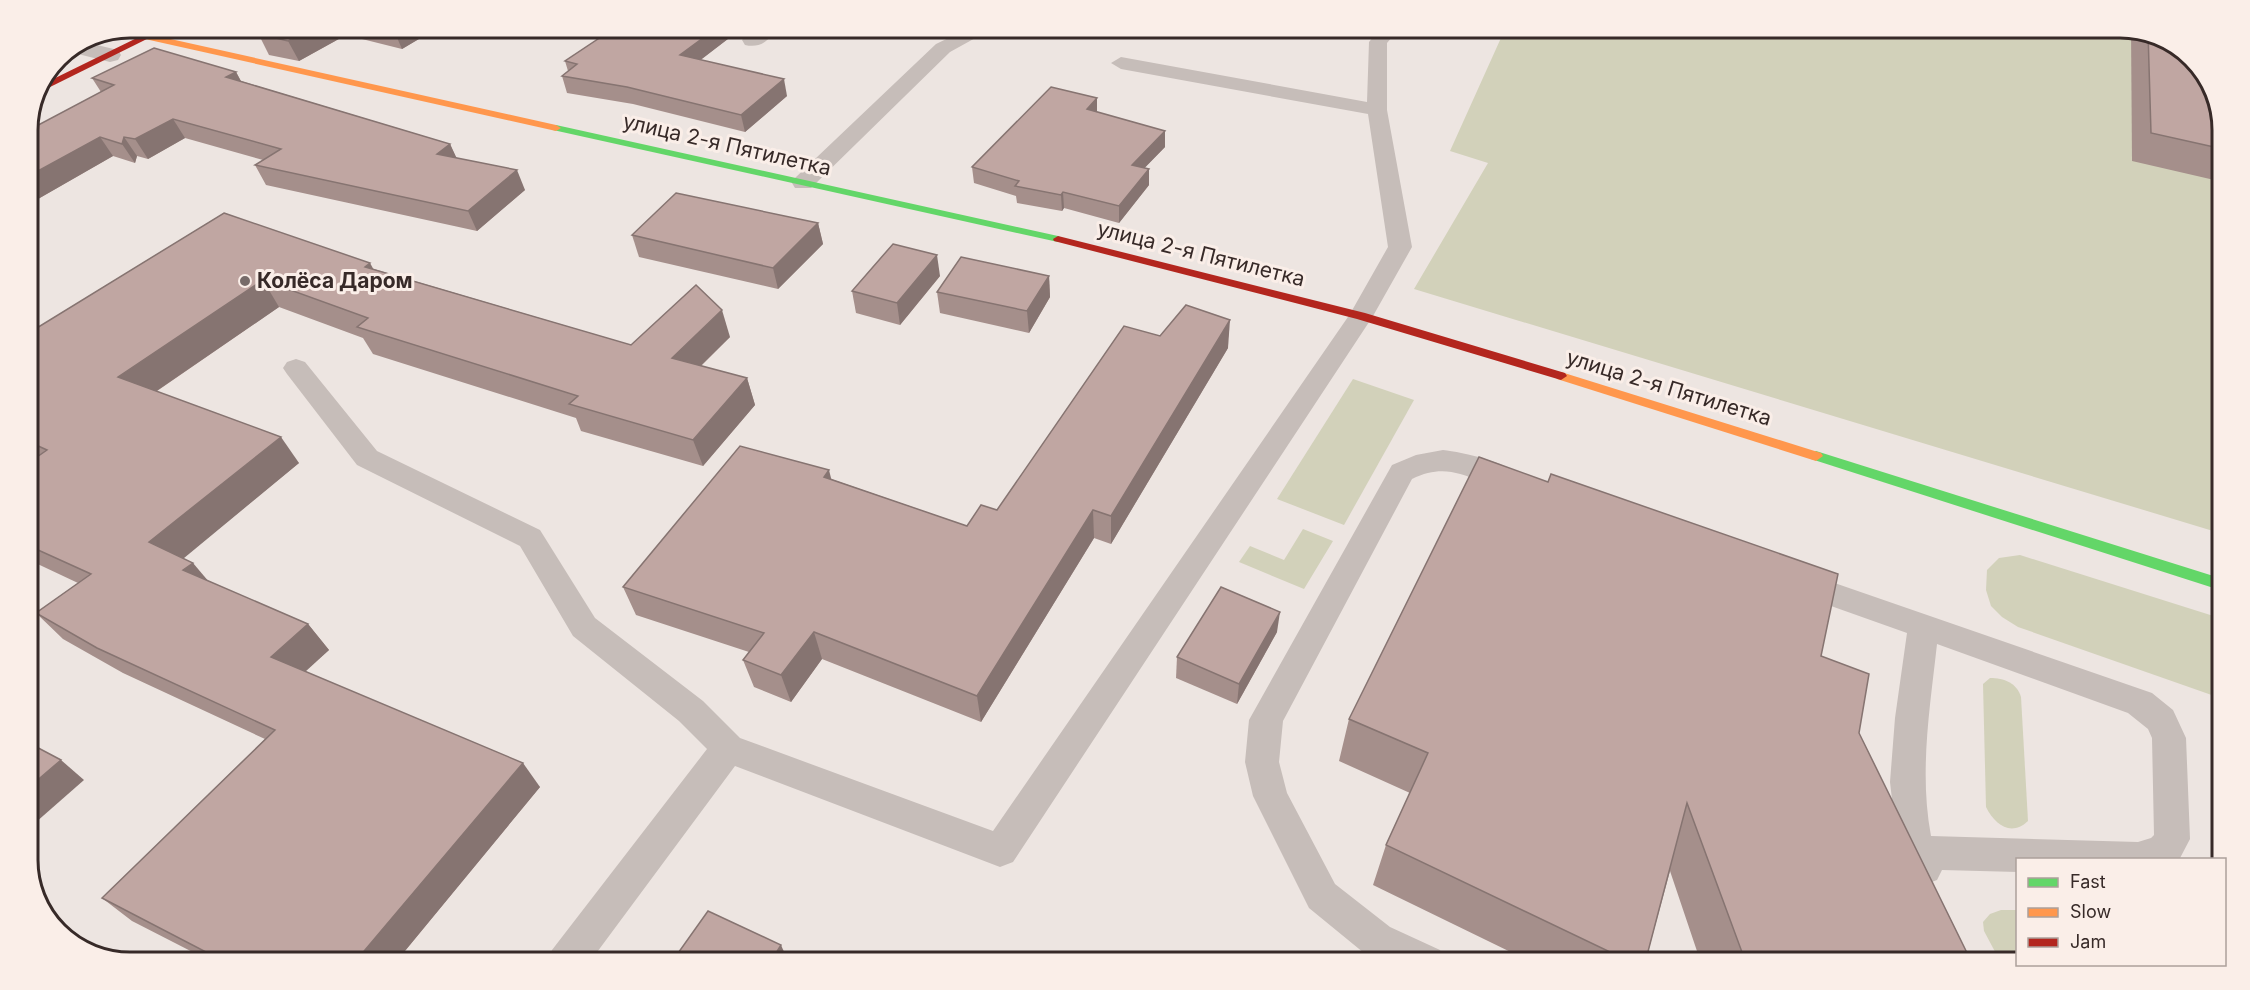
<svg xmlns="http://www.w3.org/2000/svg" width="2250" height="990" viewBox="0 0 2250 990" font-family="Inter,sans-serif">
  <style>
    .green { fill: #d2d1ba }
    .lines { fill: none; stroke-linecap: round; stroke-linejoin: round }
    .lane { fill: #c6bdb9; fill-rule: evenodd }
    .street { fill: #c6bdb9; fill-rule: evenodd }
    .fast { fill: #63d668; fill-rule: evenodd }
    .slow { fill: #ff974d; fill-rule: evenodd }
    .jam { fill: #b3261e; fill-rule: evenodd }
    .wall { fill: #a58f8b }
    .shaded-wall { fill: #867471 }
    .building { fill: #c0a6a2; stroke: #867471; stroke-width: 1.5 }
    .poi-dot { fill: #776b69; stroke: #faeee8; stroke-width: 2 }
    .labels { text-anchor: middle; stroke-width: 6; stroke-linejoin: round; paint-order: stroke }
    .street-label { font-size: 21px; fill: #372a28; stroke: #faeee8 }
    .poi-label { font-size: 21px; font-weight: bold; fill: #372a28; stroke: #faeee8; text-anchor: start }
    .rim { fill: none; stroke: #372a28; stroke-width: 3 }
  </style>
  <rect width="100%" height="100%" fill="#ede5e1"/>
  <g class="green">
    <path d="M 2121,27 L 2160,35 L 2223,123 L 2223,534 L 1414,289 L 1488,163 L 1450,151 L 1505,29 Z"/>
    <path d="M 1353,379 L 1414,400 L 1344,525 L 1277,499 Z"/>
    <path d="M 1303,529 L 1333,541 L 1304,589 L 1239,562 L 1250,546 L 1284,560 Z"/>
    <path d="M 2020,555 L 2223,619 L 2223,699 L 2018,627 L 2002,617 L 1991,606 L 1986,590 L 1987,570 L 1999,558 Z"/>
    <path d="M 1990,678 C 2004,678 2017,683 2021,697 L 2028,821 C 2011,837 1995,825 1986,807 L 1983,684 Z"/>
    <path d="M 2001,910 L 2017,910 L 2017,963 L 2001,963 L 1984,931 L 1983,922 L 1990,914 Z"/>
  </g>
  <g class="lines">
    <g class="lane">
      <path d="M 1379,30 L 1398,30 L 1387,43 L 1387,110 L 1412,247 L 1373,316 L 1013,862 L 1000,867 L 735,766 L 589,963 L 547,963 L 552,950 L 707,749 L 679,721 L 573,636 L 520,546 L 357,465 L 287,374 L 283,368 L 287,362 L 296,359 L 305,362 L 377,451 L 540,530 L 595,618 L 703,701 L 740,738 L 993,831 L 1350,314 L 1388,247 L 1368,114 L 1121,69 L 1111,63 L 1121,57 L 1367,102 L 1369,42 Z"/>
      <path d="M 963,31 L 988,31 L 950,52 L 811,188 L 795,188 L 792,183 L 795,178 L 936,44 Z"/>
      <path d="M 1443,450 C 1462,452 1514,463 1524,480 L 1520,487 C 1485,498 1461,454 1412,479 L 1283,721 L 1279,762 L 1287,793 L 1335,884 L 1390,927 L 1440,950 L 1445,963 L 1384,963 L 1364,953 L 1309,908 L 1253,796 L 1245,762 L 1249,720 L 1392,465 L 1416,455 Z"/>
      <path d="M 1797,570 L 2152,693 L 2173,710 L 2186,738 L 2190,839 L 2179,860 L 2018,860 L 2018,872 L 1942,870 L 1937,880 L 1924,885 L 1911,880 L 1898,852 L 1890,782 L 1895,718 L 1907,633 L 1786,590 L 1782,582 L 1786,574 ZM 1937,644 L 2128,713 L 2148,729 L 2152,738 L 2154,835 L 2151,838 L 2138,842 L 1931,836 C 1919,772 1930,708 1937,644 Z"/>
    </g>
    <g class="street">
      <path d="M 749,32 L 774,32 C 767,43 758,48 745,45 L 742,40 Z"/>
      <path d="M 80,41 L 118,50 L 121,55 L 118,60 L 110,62 L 66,51 Z"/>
    </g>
    <g class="fast">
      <path d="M 556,125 L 1058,236 L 1063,239 L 1058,242 L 553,130 L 553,126 Z"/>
      <path d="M 1816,451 L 2223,579 L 2223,591 L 1811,459 L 1809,456 L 1811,453 Z"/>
    </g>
    <g class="slow">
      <path d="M 148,34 L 556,125 L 561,128 L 556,131 L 145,39 L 144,37 Z"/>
      <path d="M 1561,372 L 1821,453 L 1823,456 L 1816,461 L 1557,379 L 1555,376 Z"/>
    </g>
    <g class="jam">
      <path d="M 145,34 L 157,34 L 42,91 L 45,83 Z"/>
      <path d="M 1058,236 L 1365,313 L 1565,373 L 1567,376 L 1561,380 L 1357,319 L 1054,241 L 1053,239 Z"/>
    </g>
  </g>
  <g class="wall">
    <path d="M 2131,29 L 2160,35 L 2223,123 L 2223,182 L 2132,161 Z"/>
    <path d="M 737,32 L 700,60 L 787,96 L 745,132 L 633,104 L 567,93 L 562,76 L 568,71 L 565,61 L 607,33 Z"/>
    <path d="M 429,33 L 402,49 L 346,35 L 299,61 L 269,55 L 259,35 Z"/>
    <path d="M 236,72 L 241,81 L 450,144 L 456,158 L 525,190 L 477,231 L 266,185 L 255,165 L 263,160 L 185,138 L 148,159 L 137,156 L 135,163 L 113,156 L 31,203 L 27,202 L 27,131 L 101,92 L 92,78 Z"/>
    <path d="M 1097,98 L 1097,112 L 1165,147 L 1144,168 L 1149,185 L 1119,223 L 1064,208 L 1062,211 L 1017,203 L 1016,196 L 974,183 L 972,167 Z"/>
    <path d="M 224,213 L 374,269 L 631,345 L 730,337 L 701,366 L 747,378 L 755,405 L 703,466 L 581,431 L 576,418 L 373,354 L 363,338 L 279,307 L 157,391 L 299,463 L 183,558 L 208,581 L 308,624 L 329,650 L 305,671 L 540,787 L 395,963 L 214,963 L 132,921 L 102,898 L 265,739 L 123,673 L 63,639 L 36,613 L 78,583 L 27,559 L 27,464 L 33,460 L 27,457 L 27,334 Z"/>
    <path d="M 818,223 L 823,244 L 778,289 L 639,257 L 632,235 Z"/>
    <path d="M 940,276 L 900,325 L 856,313 L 852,291 Z"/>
    <path d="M 1049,276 L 1050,297 L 1029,333 L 940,313 L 937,292 Z"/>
    <path d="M 1160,336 L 1228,348 L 1111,544 L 1094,538 L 981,722 L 822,659 L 791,702 L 754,687 L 743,660 L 749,652 L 636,615 L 623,587 L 831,479 L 967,526 L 997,510 Z"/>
    <path d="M 1277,632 L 1237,704 L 1176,678 L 1177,657 Z"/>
    <path d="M 1821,656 L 1972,963 L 1701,963 L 1670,871 L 1645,963 L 1533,963 L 1373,885 L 1386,845 L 1410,793 L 1339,761 L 1349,719 Z"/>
  </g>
  <g class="shaded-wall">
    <path d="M 711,32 L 737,32 L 685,72 L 680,55 Z"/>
    <path d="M 395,33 L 429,33 L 402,49 Z"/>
    <path d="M 302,34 L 346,34 L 346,35 L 299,61 L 288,41 Z"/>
    <path d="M 236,72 L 246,91 L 226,77 Z"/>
    <path d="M 784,79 L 787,96 L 745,132 L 741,115 Z"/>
    <path d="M 1097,98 L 1097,114 L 1087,109 Z"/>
    <path d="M 173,119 L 185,138 L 148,159 L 135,139 Z"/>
    <path d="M 1165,131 L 1165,147 L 1132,181 L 1132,165 Z"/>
    <path d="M 100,137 L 113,156 L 31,203 L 27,198 L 27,177 Z"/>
    <path d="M 124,137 L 137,156 L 135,163 L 122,144 Z"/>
    <path d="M 450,144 L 459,163 L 437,154 Z"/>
    <path d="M 1149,169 L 1149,185 L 1119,223 L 1119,206 Z"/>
    <path d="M 517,170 L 525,190 L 477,231 L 468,211 Z"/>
    <path d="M 1063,192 L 1064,208 L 1062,211 L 1061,195 Z"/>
    <path d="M 818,223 L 823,244 L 778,289 L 773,268 Z"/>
    <path d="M 937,255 L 940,276 L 900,325 L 897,303 Z"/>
    <path d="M 370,263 L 385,290 L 365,267 Z"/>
    <path d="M 1049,276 L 1050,297 L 1029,333 L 1027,311 Z"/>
    <path d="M 263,280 L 279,307 L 139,403 L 118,377 Z"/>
    <path d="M 722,310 L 730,337 L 681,385 L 672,358 Z"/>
    <path d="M 1230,320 L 1228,348 L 1111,544 L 1111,516 Z"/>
    <path d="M 747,378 L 755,405 L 703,466 L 693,440 Z"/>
    <path d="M 281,437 L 299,463 L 172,568 L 149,542 Z"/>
    <path d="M 829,470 L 836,498 L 824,477 Z"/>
    <path d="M 1093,510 L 1094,538 L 981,722 L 977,696 Z"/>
    <path d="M 193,563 L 215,589 L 183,570 Z"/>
    <path d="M 1280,612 L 1277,632 L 1237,704 L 1239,684 Z"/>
    <path d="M 308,624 L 329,650 L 293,683 L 271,657 Z"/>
    <path d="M 814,632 L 822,659 L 791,702 L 781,675 Z"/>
    <path d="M 61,760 L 84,780 L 27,830 L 27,789 Z"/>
    <path d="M 523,763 L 540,787 L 395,963 L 354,963 Z"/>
    <path d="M 781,945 L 789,963 L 770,963 Z"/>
  </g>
  <g class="building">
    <path d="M 711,32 L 680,55 L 784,79 L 741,115 L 627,87 L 562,76 L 577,64 L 565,61 L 607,33 Z"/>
    <path d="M 2148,32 L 2160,35 L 2206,72 L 2223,123 L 2223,149 L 2151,133 Z"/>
    <path d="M 259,34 L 302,34 L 288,41 Z"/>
    <path d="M 154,48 L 236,72 L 226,77 L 450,144 L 437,154 L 517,170 L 468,211 L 255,165 L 281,149 L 173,119 L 135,139 L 124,137 L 122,144 L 100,137 L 27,177 L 27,131 L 114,85 L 92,78 Z"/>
    <path d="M 1051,87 L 1097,98 L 1087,109 L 1165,131 L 1132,165 L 1149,169 L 1119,206 L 1063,192 L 1061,195 L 1015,186 L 1019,181 L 972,167 Z"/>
    <path d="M 676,193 L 818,223 L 773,268 L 632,235 Z"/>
    <path d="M 224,213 L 370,263 L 365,267 L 631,345 L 696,285 L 722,310 L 672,358 L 747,378 L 693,440 L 569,404 L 578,396 L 357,327 L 368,318 L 263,280 L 118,377 L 281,437 L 149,542 L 193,563 L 183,570 L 308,624 L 271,657 L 523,763 L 354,963 L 227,963 L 102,898 L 275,730 L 97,648 L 36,613 L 91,574 L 27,545 L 27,476 L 31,474 L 27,472 L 27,464 L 47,450 L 27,441 L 27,334 Z"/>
    <path d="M 893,244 L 937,255 L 897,303 L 852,291 Z"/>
    <path d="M 961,257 L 1049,276 L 1027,311 L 937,292 Z"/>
    <path d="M 1186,305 L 1230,320 L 1111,516 L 1093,510 L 977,696 L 814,632 L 781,675 L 743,660 L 764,633 L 623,587 L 740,446 L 829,470 L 824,477 L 967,526 L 981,505 L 997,510 L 1124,326 L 1160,336 Z"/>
    <path d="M 1479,457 L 1548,482 L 1551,474 L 1838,574 L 1821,656 L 1869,674 L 1859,733 L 1972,963 L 1746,963 L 1687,803 L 1645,963 L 1633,963 L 1386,845 L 1428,753 L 1349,719 Z"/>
    <path d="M 1221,587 L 1280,612 L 1239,684 L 1177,657 Z"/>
    <path d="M 27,742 L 61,760 L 27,789 Z"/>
    <path d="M 708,911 L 781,945 L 770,963 L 671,963 Z"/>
  </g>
  <circle class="poi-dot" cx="245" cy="281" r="6"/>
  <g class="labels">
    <g class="street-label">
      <text transform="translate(727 145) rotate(13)" y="7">улица 2-я Пятилетка</text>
      <text transform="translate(1201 254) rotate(14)" y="7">улица 2-я Пятилетка</text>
      <text transform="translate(1669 388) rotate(17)" y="7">улица 2-я Пятилетка</text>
    </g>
    <g class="poi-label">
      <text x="257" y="288">Колёса Даром</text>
    </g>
  </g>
  <path d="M0 0H2250V990H0ZM130 38H2120A92 92 0 0 1 2212 130V860A92 92 0 0 1 2120 952H130A92 92 0 0 1 38 860V130A92 92 0 0 1 130 38Z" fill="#faeee8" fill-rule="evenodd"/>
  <path class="rim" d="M130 38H2120A92 92 0 0 1 2212 130V860A92 92 0 0 1 2120 952H130A92 92 0 0 1 38 860V130A92 92 0 0 1 130 38Z"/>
  <rect x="2016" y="858" width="210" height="108" fill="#faeee8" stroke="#aca09b" stroke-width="1.5"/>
  <rect x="2028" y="878" width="30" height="9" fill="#63d668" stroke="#aca09b" stroke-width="1.5"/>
  <text x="2070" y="888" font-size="18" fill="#372a28">Fast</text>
  <rect x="2028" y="908" width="30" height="9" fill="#ff974d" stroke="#aca09b" stroke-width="1.5"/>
  <text x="2070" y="918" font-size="18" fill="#372a28">Slow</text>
  <rect x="2028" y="938" width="30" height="9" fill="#b3261e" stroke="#aca09b" stroke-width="1.5"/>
  <text x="2070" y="948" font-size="18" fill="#372a28">Jam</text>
</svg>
